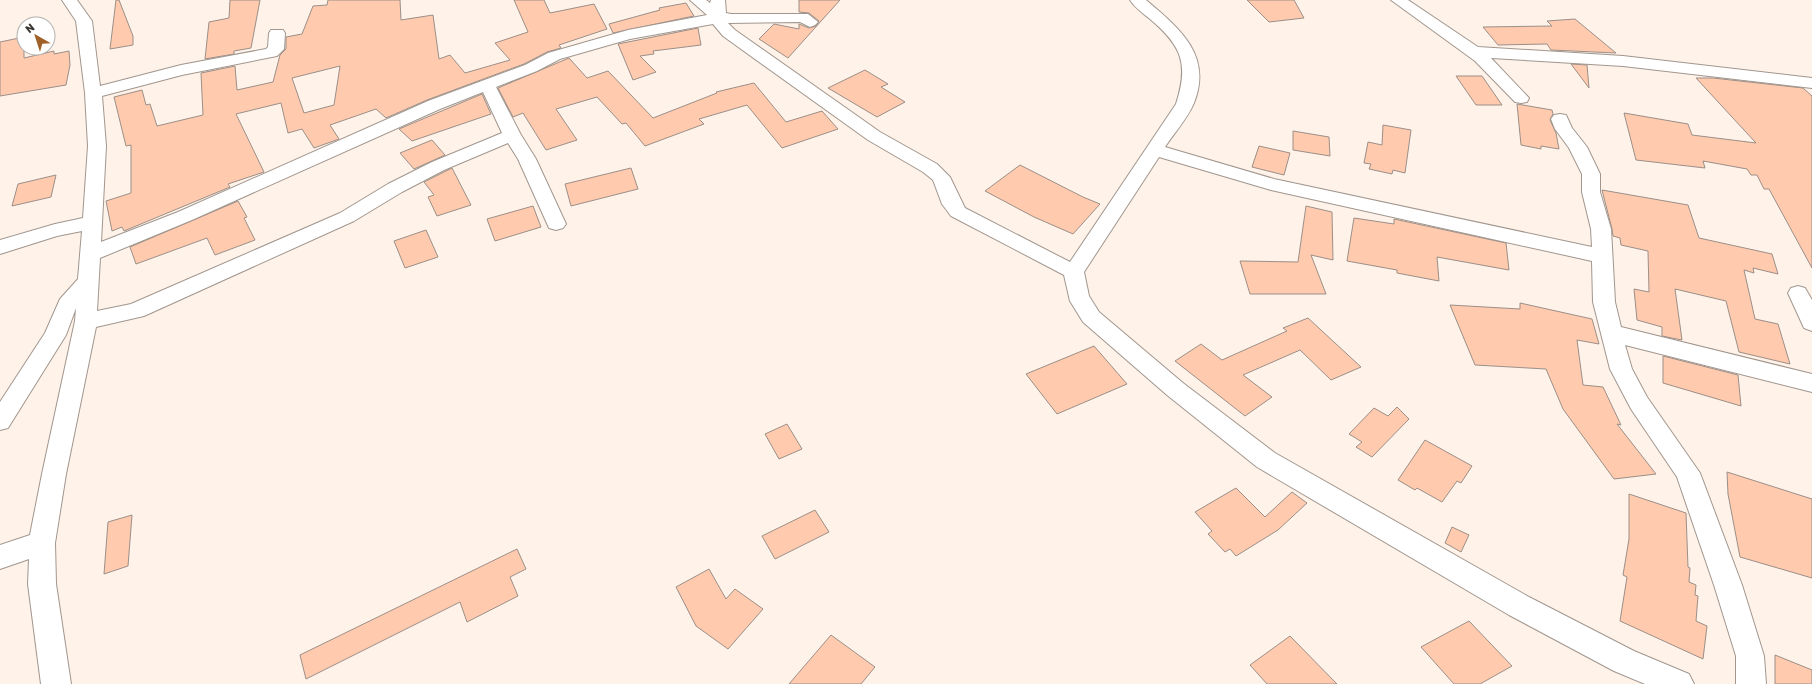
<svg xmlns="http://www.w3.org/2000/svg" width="1812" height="684" viewBox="0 0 1812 684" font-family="Rubik,sans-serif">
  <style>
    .building { fill: #ffcaad; stroke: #9b8f88; fill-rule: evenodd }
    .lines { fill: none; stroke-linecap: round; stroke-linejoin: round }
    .minor-casing { stroke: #a1968e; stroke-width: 2 }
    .minor { fill: #fff; fill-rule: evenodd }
  </style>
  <rect width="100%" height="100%" fill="#fef2e9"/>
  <g class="building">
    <path d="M 116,0 L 119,0 L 133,36 L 133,45 L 110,49 Z"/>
    <path d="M 230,0 L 260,0 L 251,48 L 234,51 L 234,54 L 205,59 L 209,22 L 229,18 Z"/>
    <path d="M 328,0 L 400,0 L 401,20 L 433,15 L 439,59 L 450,55 L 465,73 L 510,60 L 495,43 L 528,32 L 514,0 L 544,0 L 550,13 L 594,4 L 607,29 L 559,45 L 561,48 L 547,52 L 524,64 L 427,100 L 386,118 L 376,109 L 330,125 L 339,139 L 314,148 L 302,129 L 288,133 L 281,103 L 236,114 L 264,172 L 228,184 L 230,187 L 124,231 L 122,227 L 112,231 L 106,201 L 131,193 L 131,145 L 126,146 L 114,97 L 142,90 L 146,105 L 150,104 L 157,126 L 203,115 L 201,73 L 235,66 L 237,90 L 273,82 L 280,55 L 286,49 L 286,37 L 302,34 L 313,6 L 327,5 ZM 340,66 L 334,105 L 304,113 L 292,78 Z"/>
    <path d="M 799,0 L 840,0 L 788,58 L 759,39 L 774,24 L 799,29 L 799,24 L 809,28 L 816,26 L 819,21 L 809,13 L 799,12 Z"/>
    <path d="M 1247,0 L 1294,0 L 1304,18 L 1269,22 Z"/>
    <path d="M 686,3 L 694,16 L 613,33 L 609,24 L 660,10 L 659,8 Z"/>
    <path d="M 1575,19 L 1616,53 L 1551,50 L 1547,44 L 1498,45 L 1483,27 L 1552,26 L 1547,21 Z"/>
    <path d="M 698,28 L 701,45 L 653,51 L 654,54 L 640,56 L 656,72 L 633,80 L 618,44 Z"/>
    <path d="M 24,37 L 24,58 L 54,51 L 54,54 L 69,51 L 70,65 L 66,85 L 0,96 L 0,42 Z"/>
    <path d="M 569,58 L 587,78 L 608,71 L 653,118 L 717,93 L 716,92 L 754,83 L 786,122 L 822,111 L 838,129 L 782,148 L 747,105 L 699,119 L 704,124 L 645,146 L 626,123 L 622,124 L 597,97 L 556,109 L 577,140 L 546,150 L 523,113 L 513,117 L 498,88 Z"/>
    <path d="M 1571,64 L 1587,65 L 1589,88 Z"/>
    <path d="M 865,70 L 888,84 L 881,87 L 905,102 L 877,117 L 828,88 Z"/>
    <path d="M 1456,76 L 1482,76 L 1502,105 L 1476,105 Z"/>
    <path d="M 1696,78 L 1713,78 L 1803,88 L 1812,96 L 1812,268 L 1769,189 L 1764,189 L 1757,175 L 1751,175 L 1747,169 L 1703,161 L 1705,168 L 1636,160 L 1624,113 L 1688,124 L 1692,135 L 1756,143 Z"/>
    <path d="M 482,94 L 491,114 L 412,141 L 399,129 Z"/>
    <path d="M 1517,104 L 1552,110 L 1553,114 L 1550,120 L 1556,133 L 1559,149 L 1541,146 L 1541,149 L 1521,145 Z"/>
    <path d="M 1383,125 L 1411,130 L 1405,173 L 1393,170 L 1392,174 L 1369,169 L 1371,164 L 1364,163 L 1368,142 L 1382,145 Z"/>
    <path d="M 1293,131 L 1329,137 L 1330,156 L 1293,150 Z"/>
    <path d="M 432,140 L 445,155 L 414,169 L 400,153 Z"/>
    <path d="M 1259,146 L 1290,153 L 1284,175 L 1252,167 Z"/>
    <path d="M 1020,165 L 1083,197 L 1100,204 L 1073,234 L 1034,217 L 985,191 Z"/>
    <path d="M 452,168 L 471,205 L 437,216 L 428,197 L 434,195 L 424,182 Z"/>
    <path d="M 631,168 L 638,189 L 571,206 L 565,184 Z"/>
    <path d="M 56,175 L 51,197 L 12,206 L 18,184 Z"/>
    <path d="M 1602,190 L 1688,205 L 1699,238 L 1772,254 L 1778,274 L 1753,268 L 1754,273 L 1744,270 L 1755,319 L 1778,324 L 1790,364 L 1739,352 L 1726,301 L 1675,289 L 1682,340 L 1662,336 L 1662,327 L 1637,320 L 1634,289 L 1649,292 L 1648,251 L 1621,245 L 1620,238 L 1613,236 L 1612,229 Z"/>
    <path d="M 238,201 L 247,217 L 244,218 L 255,240 L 215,255 L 207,238 L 136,264 L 130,247 Z"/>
    <path d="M 533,206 L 541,227 L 495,241 L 487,219 Z"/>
    <path d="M 1306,206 L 1332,212 L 1333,260 L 1311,255 L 1326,294 L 1250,294 L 1240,261 L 1298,262 Z"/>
    <path d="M 1354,218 L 1394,224 L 1394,219 L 1506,243 L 1509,270 L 1437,257 L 1439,281 L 1397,273 L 1397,270 L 1347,261 Z"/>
    <path d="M 426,230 L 438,257 L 405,268 L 394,241 Z"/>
    <path d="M 1520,303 L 1592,319 L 1599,344 L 1577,340 L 1583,385 L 1603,387 L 1621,425 L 1617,424 L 1656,474 L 1614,479 L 1563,409 L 1546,369 L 1475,365 L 1450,305 L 1520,309 Z"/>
    <path d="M 1308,318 L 1361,367 L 1331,380 L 1300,350 L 1243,375 L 1272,397 L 1245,416 L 1175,361 L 1201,344 L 1222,360 L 1287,331 L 1283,328 Z"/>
    <path d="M 1094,346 L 1127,384 L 1057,414 L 1026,374 Z"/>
    <path d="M 1663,356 L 1738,375 L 1741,406 L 1663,383 Z"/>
    <path d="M 1397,407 L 1409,419 L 1372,457 L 1356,447 L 1362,442 L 1349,434 L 1374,408 L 1388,416 Z"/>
    <path d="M 787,424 L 802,449 L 779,459 L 765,434 Z"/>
    <path d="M 1425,440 L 1472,466 L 1461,483 L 1457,481 L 1442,502 L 1417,488 L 1415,490 L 1398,480 Z"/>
    <path d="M 1727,472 L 1812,499 L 1812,578 L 1740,557 L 1728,494 Z"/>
    <path d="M 1236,488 L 1265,517 L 1292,492 L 1307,503 L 1278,530 L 1236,556 L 1230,549 L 1225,552 L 1208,534 L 1212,531 L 1195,512 Z"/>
    <path d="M 1629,494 L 1686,513 L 1688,567 L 1690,568 L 1689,582 L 1696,585 L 1695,595 L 1698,596 L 1696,621 L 1707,626 L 1703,659 L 1620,621 L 1627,577 L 1623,575 L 1629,539 Z"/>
    <path d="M 815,510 L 829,532 L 775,559 L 762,536 Z"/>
    <path d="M 132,515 L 128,566 L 104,574 L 108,522 Z"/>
    <path d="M 1452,527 L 1469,535 L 1461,552 L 1445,543 Z"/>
    <path d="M 517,549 L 526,569 L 510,577 L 518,596 L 467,622 L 460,602 L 306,679 L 300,655 Z"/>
    <path d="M 709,569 L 726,599 L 735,589 L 763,609 L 728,649 L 696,626 L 676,587 Z"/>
    <path d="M 1469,621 L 1512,666 L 1480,684 L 1454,684 L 1421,647 Z"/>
    <path d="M 831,635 L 875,667 L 861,684 L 789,684 Z"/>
    <path d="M 1290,636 L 1337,684 L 1267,684 L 1250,665 Z"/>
    <path d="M 1775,655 L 1812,670 L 1812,684 L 1775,684 Z"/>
  </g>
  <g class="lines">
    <g class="minor-casing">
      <g id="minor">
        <path d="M 62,0 L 77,0 L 92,21 L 100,86 L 181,65 L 266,49 L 268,47 L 269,33 L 271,30 L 283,30 L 285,33 L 284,49 L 277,56 L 182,75 L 102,96 L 106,146 L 101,242 L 178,212 L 428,101 L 525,65 L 548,53 L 628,30 L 707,15 L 690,0 L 706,0 L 710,3 L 711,0 L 725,0 L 726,13 L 731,14 L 808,14 L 818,22 L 815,25 L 810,27 L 800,22 L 728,23 L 735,30 L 880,132 L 937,164 L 950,177 L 965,208 L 1070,262 L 1176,104 C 1189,64 1182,46 1150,19 C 1143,13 1135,8 1130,0 L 1146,0 C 1179,28 1213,55 1194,103 C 1188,118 1174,133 1165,147 L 1274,179 L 1592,247 L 1591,229 L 1582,192 L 1582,174 L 1569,148 L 1555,129 L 1551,119 L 1554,115 L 1560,114 L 1566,115 L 1572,128 L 1587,147 L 1600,174 L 1600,192 L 1611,229 L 1615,302 L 1621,327 L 1812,374 L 1812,392 L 1625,345 L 1632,369 L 1647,397 L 1700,473 L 1742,585 L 1764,656 L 1766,684 L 1736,684 L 1736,656 L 1714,585 L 1677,477 L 1631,409 L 1610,369 L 1593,302 L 1592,261 L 1271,190 L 1159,157 L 1084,272 L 1089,296 L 1099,312 L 1183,383 L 1275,453 L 1529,597 L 1634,651 L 1689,674 L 1694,684 L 1645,684 L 1614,671 L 1509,615 L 1257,467 L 1167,395 L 1083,322 L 1070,301 L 1064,275 L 951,216 L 942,204 L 933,180 L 923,172 L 868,140 L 723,36 L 713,24 L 630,39 L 560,59 L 537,71 L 496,87 L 521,135 L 536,159 L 566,224 L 563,228 L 556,230 L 549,228 L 518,159 L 508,143 L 444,170 L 402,192 L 354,221 L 144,316 L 96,327 L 66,474 L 55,543 L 56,584 L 71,684 L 41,684 L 28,584 L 29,559 L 0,569 L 0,545 L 30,535 L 42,474 L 75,321 L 76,308 L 66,335 L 8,428 L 0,430 L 0,402 L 45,333 L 60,299 L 78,279 L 82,231 L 57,236 L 0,254 L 0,240 L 55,224 L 83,218 L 88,146 L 85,93 L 76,21 ZM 483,92 L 502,133 L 432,162 L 388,184 L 340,213 L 131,304 L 97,311 L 100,258 L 192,220 L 440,109 Z"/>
        <path d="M 1391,0 L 1408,0 L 1478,47 L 1623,56 L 1812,78 L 1812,88 L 1623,66 L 1491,58 L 1529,98 L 1527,102 L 1521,103 L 1515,102 L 1475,61 Z"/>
        <path d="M 1798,286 L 1805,288 L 1812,300 L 1812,331 L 1804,328 L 1788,293 L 1791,288 Z"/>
      </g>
    </g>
    <use href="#minor" class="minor"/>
  </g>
  <g transform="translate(36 36) rotate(321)"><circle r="19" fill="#ffffff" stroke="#b0afad"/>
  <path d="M0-3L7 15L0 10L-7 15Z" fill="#9f6127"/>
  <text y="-6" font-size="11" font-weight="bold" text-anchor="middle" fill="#3a3632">N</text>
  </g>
</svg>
